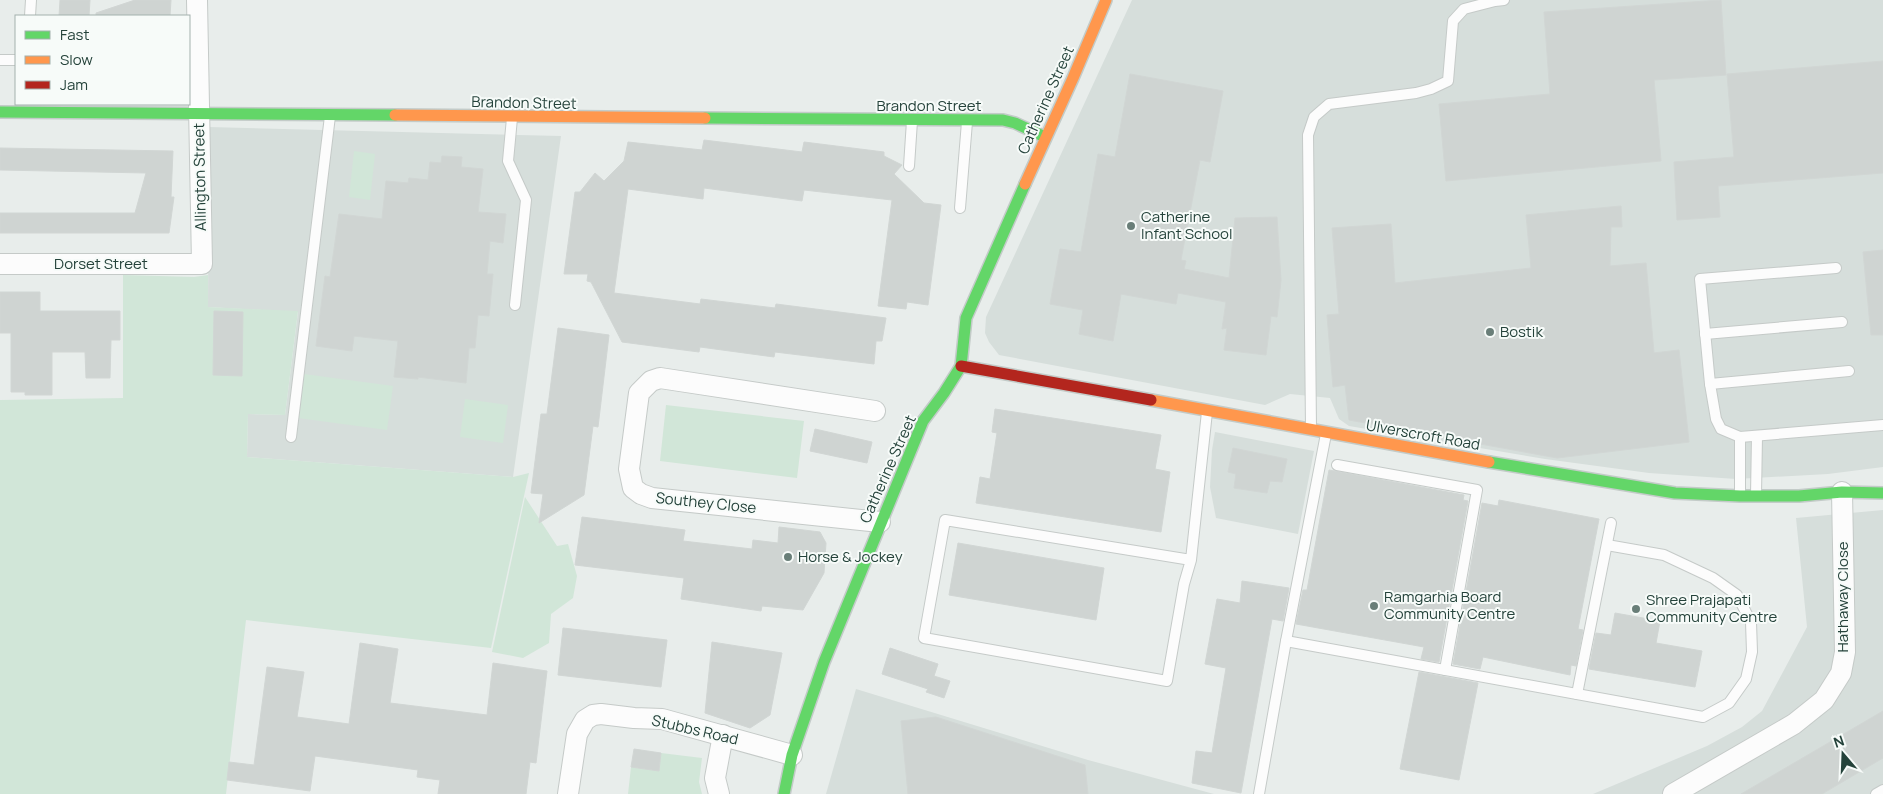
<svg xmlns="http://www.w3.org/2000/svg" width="1883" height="794" viewBox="0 0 1883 794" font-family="Manrope,sans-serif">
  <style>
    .built { fill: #d6dedb }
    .green { fill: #d1e6d8 }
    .building { fill: #cfd4d2; stroke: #d1d6d4 }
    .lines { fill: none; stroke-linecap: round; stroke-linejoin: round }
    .lane-casing { stroke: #c5cac8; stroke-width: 12 }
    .street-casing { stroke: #c5cac8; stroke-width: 22 }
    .fast-casing { stroke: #c3cbc8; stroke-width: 14 }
    .slow-casing { stroke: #c3cbc8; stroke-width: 14 }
    .jam-casing { stroke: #c3cbc8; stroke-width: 14 }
    .lane { stroke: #fcfcfc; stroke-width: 10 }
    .street { stroke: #fcfcfc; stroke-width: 20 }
    .fast { stroke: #63d668; stroke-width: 11 }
    .slow { stroke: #ff974d; stroke-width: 11 }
    .jam { stroke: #b3261e; stroke-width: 11 }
    .poi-dot { fill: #697e78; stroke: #f7fbf9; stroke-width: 2 }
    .labels { text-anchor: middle; stroke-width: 4; stroke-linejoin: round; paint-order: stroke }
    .street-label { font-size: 15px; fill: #24423a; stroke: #f7fbf9 }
    .poi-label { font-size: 15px; fill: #24423a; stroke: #f7fbf9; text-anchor: start }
  </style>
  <rect width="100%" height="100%" fill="#e8edeb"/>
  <g class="built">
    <path d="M 1132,0 L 1883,0 L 1883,467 L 1828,474 L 1736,479 L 1649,473 L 1545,459 L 1349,426 L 1339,419 L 1330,398 L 1290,394 L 1265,405 L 999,355 L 989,342 L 985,333 L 986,317 Z"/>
    <path d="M 209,127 L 561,136 L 513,477 L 247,457 L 248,414 L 285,415 L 298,312 L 208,307 Z"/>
    <path d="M 1215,432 L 1314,451 L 1298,534 L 1216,518 L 1210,487 L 1212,450 Z"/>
    <path d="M 1883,510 L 1883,794 L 1593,794 L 1707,746 L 1742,727 L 1762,711 L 1807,627 L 1796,518 Z"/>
    <path d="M 856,689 L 1088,760 L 1214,794 L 826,794 Z"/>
  </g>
  <g class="green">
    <path d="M 354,151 L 375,154 L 370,200 L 349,197 Z"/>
    <path d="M 123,275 L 194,277 L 208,275 L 208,307 L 298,311 L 285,415 L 248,414 L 247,457 L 513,477 L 529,473 L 491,648 L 246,620 L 226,794 L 0,794 L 0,400 L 123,398 Z"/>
    <path d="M 304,374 L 393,386 L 387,430 L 298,418 Z"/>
    <path d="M 465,399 L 508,405 L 503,443 L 460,437 Z"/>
    <path d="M 666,405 L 804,421 L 797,478 L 660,461 Z"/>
    <path d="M 525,497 L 557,546 L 568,544 L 577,576 L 573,598 L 551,614 L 549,643 L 523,658 L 492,652 Z"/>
    <path d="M 661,753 L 702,758 L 699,782 L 702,794 L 628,794 L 631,767 L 659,771 Z"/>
  </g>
  <g class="building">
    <path d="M 60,0 L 90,0 L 89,16 L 59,16 Z"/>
    <path d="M 135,0 L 171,0 L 170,16 L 96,16 L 96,13 Z"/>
    <path d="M 1721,0 L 1726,75 L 1654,80 L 1661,161 L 1446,181 L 1439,104 L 1550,94 L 1544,12 Z"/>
    <path d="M 1883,61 L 1883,173 L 1718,186 L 1720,217 L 1677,220 L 1674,162 L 1734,157 L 1727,74 Z"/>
    <path d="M 1130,74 L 1223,91 L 1210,162 L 1200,160 L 1181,260 L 1186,261 L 1184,269 L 1229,278 L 1235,218 L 1277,217 L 1281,280 L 1277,317 L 1271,316 L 1266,355 L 1224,350 L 1227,328 L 1222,329 L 1226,302 L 1178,293 L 1176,304 L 1121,294 L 1113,341 L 1079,334 L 1083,310 L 1050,304 L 1060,249 L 1081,252 L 1098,154 L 1115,157 Z"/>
    <path d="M 704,140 L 802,152 L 804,142 L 884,152 L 884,156 L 902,165 L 894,174 L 924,203 L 941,205 L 928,305 L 907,302 L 906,309 L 878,306 L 892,200 L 804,190 L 802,201 L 704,188 L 703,199 L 628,189 L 614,293 L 700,304 L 701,299 L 775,308 L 776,304 L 886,318 L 882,341 L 876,341 L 874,364 L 775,352 L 774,357 L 700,347 L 699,352 L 622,342 L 591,282 L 587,281 L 588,274 L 564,274 L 575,192 L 580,192 L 595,173 L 604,181 L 624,161 L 628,142 L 702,150 Z"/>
    <path d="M 0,148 L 173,151 L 171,197 L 174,197 L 169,233 L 0,233 L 0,213 L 135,213 L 146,173 L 0,170 Z"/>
    <path d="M 442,156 L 462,157 L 461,167 L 483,169 L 478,212 L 506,214 L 503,243 L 490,241 L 487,274 L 493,274 L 489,316 L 478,315 L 475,348 L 469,348 L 466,383 L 418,377 L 418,379 L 394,377 L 398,341 L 354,336 L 352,351 L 316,346 L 325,276 L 330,277 L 339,214 L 382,219 L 386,181 L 408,183 L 409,178 L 428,180 L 430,162 L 441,163 Z"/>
    <path d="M 1621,206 L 1622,227 L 1611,227 L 1610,266 L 1646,263 L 1654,353 L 1679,350 L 1689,442 L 1557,458 L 1349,420 L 1345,385 L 1333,387 L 1327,315 L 1339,314 L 1332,228 L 1391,224 L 1395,283 L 1531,268 L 1526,215 Z"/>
    <path d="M 1883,250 L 1883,335 L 1871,335 L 1863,252 Z"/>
    <path d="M 0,292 L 40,292 L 40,311 L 120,311 L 120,340 L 111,340 L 110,378 L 86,378 L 85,352 L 52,352 L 52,395 L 25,395 L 25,392 L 11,392 L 11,333 L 0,333 Z"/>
    <path d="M 214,311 L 243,312 L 242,376 L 213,375 Z"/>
    <path d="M 558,328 L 609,335 L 598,427 L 593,426 L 584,495 L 539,523 L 543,494 L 531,493 L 541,414 L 547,414 Z"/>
    <path d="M 995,409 L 1161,435 L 1155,469 L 1170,472 L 1161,532 L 976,503 L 980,477 L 990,479 L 997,433 L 992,432 Z"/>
    <path d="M 815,429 L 872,442 L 867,463 L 810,451 Z"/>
    <path d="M 1233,448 L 1287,459 L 1282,482 L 1270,481 L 1267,493 L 1234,488 L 1236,474 L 1228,472 Z"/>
    <path d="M 1329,470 L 1464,495 L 1463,500 L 1468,501 L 1439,662 L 1421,659 L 1424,647 L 1296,624 L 1303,590 L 1307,590 Z"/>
    <path d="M 1499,500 L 1599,519 L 1578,629 L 1583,630 L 1576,666 L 1571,665 L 1570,675 L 1483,657 L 1480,669 L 1453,664 L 1482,503 L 1498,506 Z"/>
    <path d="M 582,517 L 685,530 L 683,541 L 752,549 L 753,540 L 778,543 L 779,527 L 820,532 L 826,543 L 824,573 L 803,610 L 762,606 L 761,611 L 681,599 L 684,578 L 575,565 Z"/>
    <path d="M 958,543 L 1104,568 L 1096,620 L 949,595 Z"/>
    <path d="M 1242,581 L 1289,588 L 1283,621 L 1272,619 L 1241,793 L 1192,783 L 1196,751 L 1212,753 L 1226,668 L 1205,664 L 1217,599 L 1240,603 Z"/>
    <path d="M 1615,613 L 1660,621 L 1656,643 L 1702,651 L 1695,687 L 1589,669 L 1596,633 L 1611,635 Z"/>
    <path d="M 563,628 L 667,640 L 661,687 L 558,675 Z"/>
    <path d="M 712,642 L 782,653 L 770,715 L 750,728 L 705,713 Z"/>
    <path d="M 360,643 L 398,649 L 390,703 L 487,715 L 493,663 L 547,671 L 536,763 L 530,762 L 526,794 L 438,794 L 440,780 L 417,777 L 418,770 L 315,756 L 310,791 L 227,780 L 229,762 L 254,765 L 267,667 L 304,672 L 297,717 L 349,724 Z"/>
    <path d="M 890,648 L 938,664 L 934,676 L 950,681 L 944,698 L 926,692 L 928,689 L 882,674 Z"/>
    <path d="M 1419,672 L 1478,683 L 1459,780 L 1400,769 Z"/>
    <path d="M 1883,711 L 1883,758 L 1822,794 L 1741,794 Z"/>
    <path d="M 936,717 L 1085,765 L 1088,794 L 908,794 L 901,721 Z"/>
    <path d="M 634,749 L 661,753 L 659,771 L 631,767 Z"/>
  </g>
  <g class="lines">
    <g class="lane-casing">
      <g id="lane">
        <path d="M 30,16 L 31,0"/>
        <path d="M 0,60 L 16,60"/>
        <path d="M 512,118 L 508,161 L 526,200 L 515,305"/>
        <path d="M 909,166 L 912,121"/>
        <path d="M 960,208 L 967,122"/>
        <path d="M 1836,268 L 1700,279 L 1710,384 L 1716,419 L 1721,429 L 1740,437 L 1883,425"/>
        <path d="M 1705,334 L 1842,322"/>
        <path d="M 1710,384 L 1849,371"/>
        <path d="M 1311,428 L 1308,135 L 1314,117 L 1329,104 L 1416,93 L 1431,89 L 1448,81 L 1453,21 L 1464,9 L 1495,1 L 1504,0"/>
        <path d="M 291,437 L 330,116"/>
        <path d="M 1740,437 L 1740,495"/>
        <path d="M 1337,465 L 1477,490 L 1445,670"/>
        <path d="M 1756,495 L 1757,436"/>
        <path d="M 1191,560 L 945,520 L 924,638 L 1167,681 L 1184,584 L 1191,560 L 1207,412"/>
        <path d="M 1286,641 L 1703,717 L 1729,703 L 1746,679 L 1752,652 L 1751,622 L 1737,595 L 1713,578 L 1664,555 L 1607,545"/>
        <path d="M 1577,694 L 1611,523"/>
        <path d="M 1259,794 L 1286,641 L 1326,434"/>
        <path d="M 1876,794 L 1883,790"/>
      </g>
    </g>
    <g class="street-casing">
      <g id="street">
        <path d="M 0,264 L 202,264 L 197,0"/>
        <path d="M 875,411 L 660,378 L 651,381 L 639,393 L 629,469 L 633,488 L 641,494 L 652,498 L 880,522"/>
        <path d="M 568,794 L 577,734 L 585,720 L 593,715 L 601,714 L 634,718 L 662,719 L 792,755"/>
        <path d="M 719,794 L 715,778 L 723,735"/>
        <path d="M 1673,794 L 1794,724 L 1824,700 L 1841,673 L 1845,652 L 1842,492"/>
      </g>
    </g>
    <g class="fast-casing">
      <g id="fast">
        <path d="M 0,112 L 395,115"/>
        <path d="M 705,118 L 1003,120 L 1015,123 L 1045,137"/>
        <path d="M 1489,462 L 1675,493 L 1740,496 L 1799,496 L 1842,492 L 1883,493"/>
        <path d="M 784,794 L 792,755 L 824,662 L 923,421 L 944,393 L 961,366 L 966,318 L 1025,184"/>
      </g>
    </g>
    <g class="slow-casing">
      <g id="slow">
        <path d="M 395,115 L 705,118"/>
        <path d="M 1025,184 L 1073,78 L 1106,0"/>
        <path d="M 1151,400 L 1489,462"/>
      </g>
    </g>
    <g class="jam-casing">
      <path id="jam" d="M 961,366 L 1151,400"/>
    </g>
    <use href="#lane" class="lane"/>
    <use href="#street" class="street"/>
    <use href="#fast" class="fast"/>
    <use href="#slow" class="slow"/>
    <use href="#jam" class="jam"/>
  </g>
  <g class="poi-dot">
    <circle cx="1131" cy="226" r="5"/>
    <circle cx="1490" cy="332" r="5"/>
    <circle cx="788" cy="557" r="5"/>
    <circle cx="1374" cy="606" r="5"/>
    <circle cx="1636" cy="609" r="5"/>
  </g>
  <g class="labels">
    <g class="street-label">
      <text transform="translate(1046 100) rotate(-66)" y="5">Catherine Street</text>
      <text transform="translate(524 103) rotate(1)" y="5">Brandon Street</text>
      <text x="929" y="111">Brandon Street</text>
      <text transform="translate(200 177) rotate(-91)" y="5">Allington Street</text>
      <text x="101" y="269">Dorset Street</text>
      <text transform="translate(1423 435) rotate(10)" y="5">Ulverscroft Road</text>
      <text transform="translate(888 469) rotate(-66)" y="5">Catherine Street</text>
      <text transform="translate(706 503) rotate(6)" y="5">Southey Close</text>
      <text transform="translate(1843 597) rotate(-90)" y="5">Hathaway Close</text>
      <text transform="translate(695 730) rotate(13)" y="5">Stubbs Road</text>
    </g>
    <g class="poi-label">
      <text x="1141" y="222">Catherine<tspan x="1141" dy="17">Infant School</tspan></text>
      <text x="1500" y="337">Bostik</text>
      <text x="798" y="562">Horse &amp; Jockey</text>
      <text x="1384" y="602">Ramgarhia Board<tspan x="1384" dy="17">Community Centre</tspan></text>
      <text x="1646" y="605">Shree Prajapati<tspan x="1646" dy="17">Community Centre</tspan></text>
    </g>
  </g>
  <rect x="15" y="15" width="175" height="90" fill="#f7fbf9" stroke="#a3b1ad"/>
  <rect x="25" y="31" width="25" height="8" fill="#63d668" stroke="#a3b1ad"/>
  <text x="60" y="40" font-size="15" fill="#24423a">Fast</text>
  <rect x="25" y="56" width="25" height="8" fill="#ff974d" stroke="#a3b1ad"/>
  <text x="60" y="65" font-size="15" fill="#24423a">Slow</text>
  <rect x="25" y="81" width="25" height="8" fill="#b3261e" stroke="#a3b1ad"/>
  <text x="60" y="90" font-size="15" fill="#24423a">Jam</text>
  <g transform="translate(1843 754) rotate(341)" stroke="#f7fbf9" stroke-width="4" paint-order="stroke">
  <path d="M0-4L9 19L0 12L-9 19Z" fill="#24423a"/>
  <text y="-8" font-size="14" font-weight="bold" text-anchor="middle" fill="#24423a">N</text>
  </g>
</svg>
